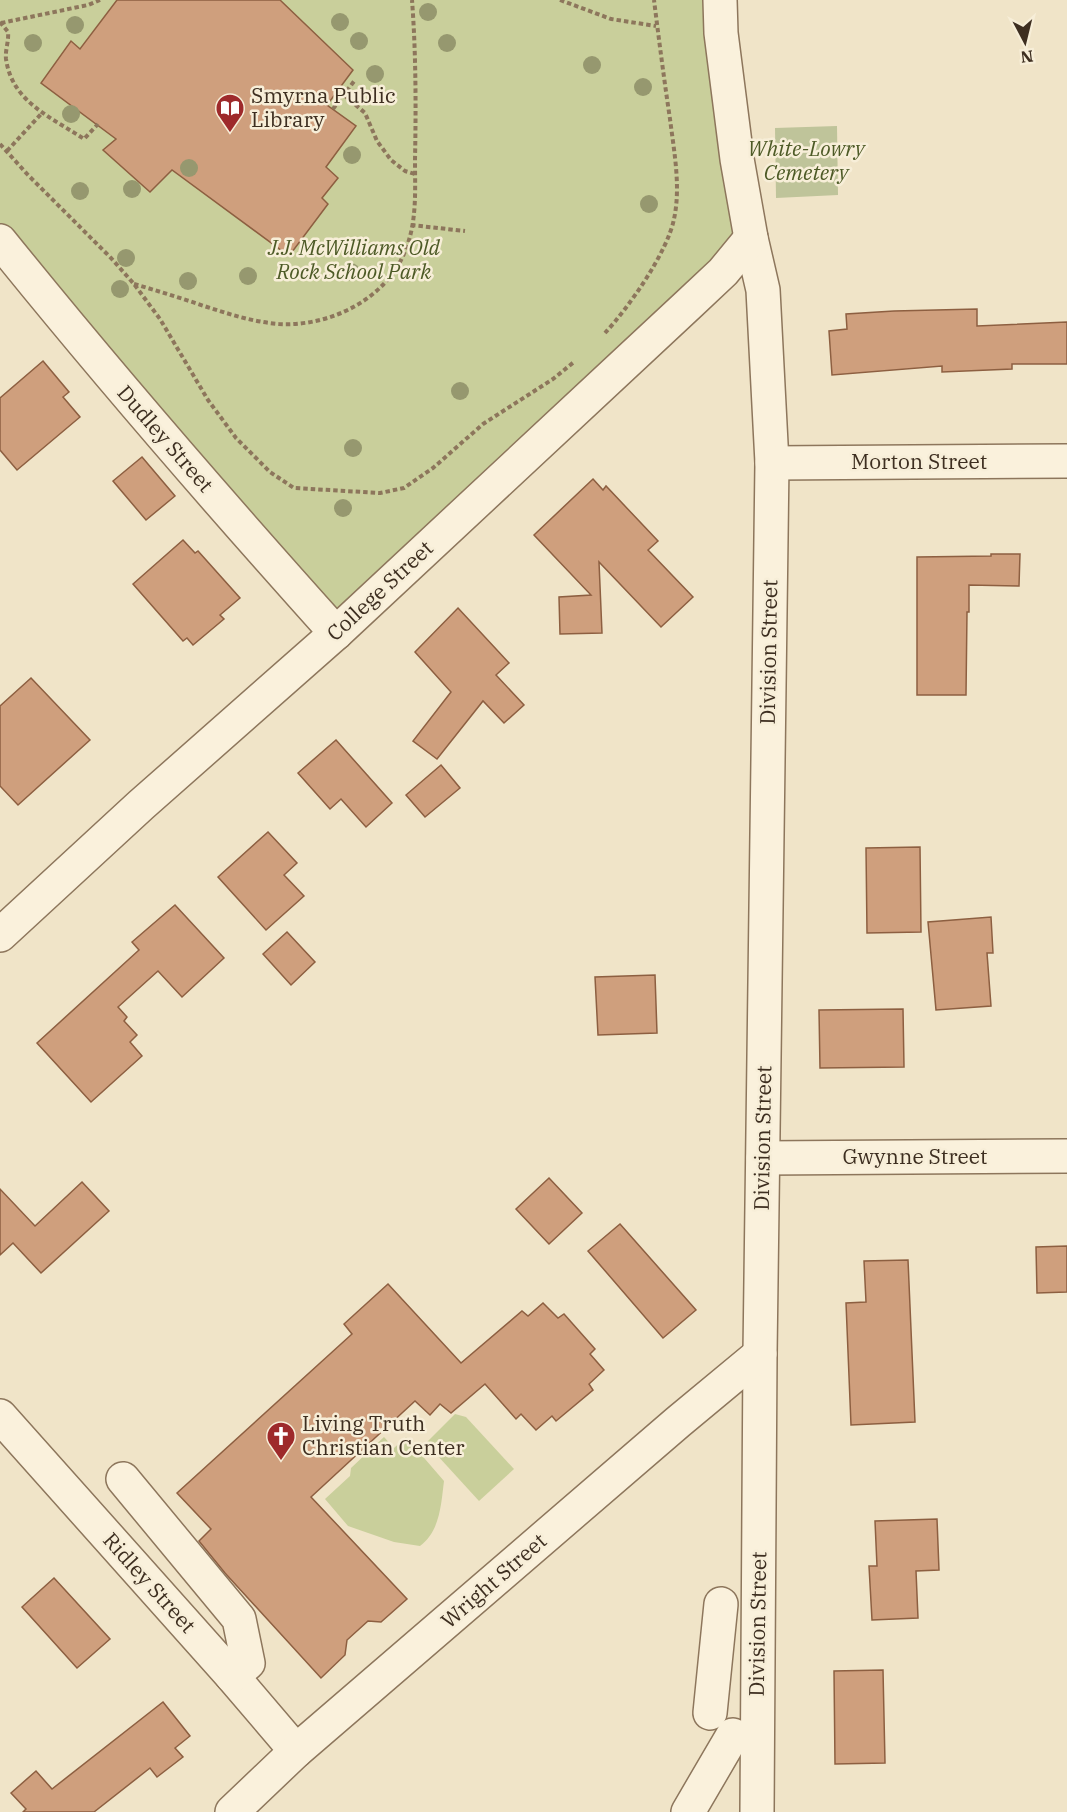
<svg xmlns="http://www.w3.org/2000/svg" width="1067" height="1812" viewBox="0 0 1067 1812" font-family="'IBM Plex Serif',serif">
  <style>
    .green { fill: #c9cf9b }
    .cemetery { fill: #bfc49a }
    .building { fill: #cf9f7d; stroke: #8d5f41; stroke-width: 1.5 }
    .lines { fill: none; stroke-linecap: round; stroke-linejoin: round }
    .minor-casing { stroke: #8d765c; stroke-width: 36 }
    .path { stroke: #8d765c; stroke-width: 4; stroke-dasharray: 4.5 3; stroke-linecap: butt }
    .minor { stroke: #faf1dc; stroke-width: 33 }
    .tree { fill: #96986f }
    .labels { text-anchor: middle; stroke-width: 5; stroke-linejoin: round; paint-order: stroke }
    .poi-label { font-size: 21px; fill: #3d2e20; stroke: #f7eed8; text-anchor: start }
    .park-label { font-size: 21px; font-style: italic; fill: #4d5a26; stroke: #f7eed8 }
    .street-label { font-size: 21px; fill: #3d2e20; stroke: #f7eed8 }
  </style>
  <rect width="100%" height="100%" fill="#f0e4c8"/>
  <g class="green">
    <path d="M 0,0 L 720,0 L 751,238 L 336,633 L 0,241 Z"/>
    <path d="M 455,1414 L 466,1417 L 514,1469 L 479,1501 L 426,1443 Z"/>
    <path d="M 384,1437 L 394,1448 L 406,1437 L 444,1481 C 441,1505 440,1531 420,1546 L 394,1542 L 348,1526 L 325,1499 L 350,1476 L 351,1468 Z"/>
  </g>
  <path class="cemetery" d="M 837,126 L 838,195 L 776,198 L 775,128 Z"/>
  <g class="building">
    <path d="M 117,0 L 280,0 L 353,70 L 327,105 L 356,126 L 326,167 L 338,178 L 322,198 L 328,204 L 289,256 L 172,170 L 150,192 L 103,150 L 116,139 L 41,83 L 71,41 L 80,49 Z"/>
    <path d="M 977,309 L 977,326 L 1067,322 L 1067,364 L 1012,364 L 1012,369 L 942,372 L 942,366 L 832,375 L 829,331 L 847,329 L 846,314 L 894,311 Z"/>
    <path d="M 43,361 L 69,392 L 63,397 L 80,417 L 17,470 L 0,450 L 0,398 Z"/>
    <path d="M 142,457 L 175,496 L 146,520 L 113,481 Z"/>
    <path d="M 593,479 L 603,490 L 606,486 L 658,541 L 648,550 L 693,597 L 661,627 L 599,562 L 602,633 L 560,634 L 559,597 L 591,595 L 534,535 Z"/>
    <path d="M 183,540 L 195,553 L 198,551 L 240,598 L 220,615 L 224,619 L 193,645 L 187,638 L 183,641 L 133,584 Z"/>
    <path d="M 991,554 L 1020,554 L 1019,586 L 969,585 L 969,612 L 967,612 L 966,695 L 917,695 L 917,557 L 991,556 Z"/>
    <path d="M 458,608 L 509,663 L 496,675 L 524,705 L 504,723 L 483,701 L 437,759 L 413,741 L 451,692 L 415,652 Z"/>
    <path d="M 31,678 L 90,740 L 18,805 L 0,786 L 0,706 Z"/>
    <path d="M 336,740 L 392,803 L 366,827 L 341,799 L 330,809 L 298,773 Z"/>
    <path d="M 441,765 L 460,788 L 425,817 L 406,795 Z"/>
    <path d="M 268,832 L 297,863 L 284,875 L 304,896 L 266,930 L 218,877 Z"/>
    <path d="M 920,847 L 921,932 L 867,933 L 866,848 Z"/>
    <path d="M 175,905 L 224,958 L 182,997 L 158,971 L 118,1007 L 127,1017 L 124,1021 L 137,1035 L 130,1042 L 142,1056 L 91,1102 L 37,1043 L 139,950 L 132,942 Z"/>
    <path d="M 991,917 L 993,953 L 987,953 L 991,1006 L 936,1010 L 928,922 Z"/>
    <path d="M 287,932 L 315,962 L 291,985 L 263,954 Z"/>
    <path d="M 655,975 L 657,1033 L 598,1035 L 595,977 Z"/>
    <path d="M 903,1009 L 904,1067 L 820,1068 L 819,1010 Z"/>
    <path d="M 549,1178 L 582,1213 L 549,1244 L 516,1209 Z"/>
    <path d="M 82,1182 L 109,1211 L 41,1273 L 13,1243 L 0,1255 L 0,1189 L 35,1226 Z"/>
    <path d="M 620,1224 L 696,1310 L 663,1338 L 588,1251 Z"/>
    <path d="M 1067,1246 L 1067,1292 L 1037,1293 L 1036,1247 Z"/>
    <path d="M 908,1260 L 915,1422 L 851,1425 L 846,1303 L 866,1302 L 864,1261 Z"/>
    <path d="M 388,1284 L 461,1363 L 522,1311 L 528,1316 L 543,1303 L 558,1318 L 564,1314 L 595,1349 L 590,1354 L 604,1370 L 589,1384 L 593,1390 L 556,1421 L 552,1416 L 536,1430 L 521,1414 L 516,1419 L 485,1384 L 451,1413 L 440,1404 L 430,1415 L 415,1401 L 311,1497 L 407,1599 L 381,1622 L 368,1621 L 347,1640 L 345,1655 L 321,1678 L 225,1573 L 199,1541 L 211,1529 L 177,1493 L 352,1334 L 344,1324 Z"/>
    <path d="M 937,1519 L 939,1570 L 916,1571 L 918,1618 L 872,1620 L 869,1566 L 877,1566 L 875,1521 Z"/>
    <path d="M 54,1578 L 110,1639 L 77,1668 L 22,1607 Z"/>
    <path d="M 883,1670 L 885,1763 L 835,1764 L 834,1671 Z"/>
    <path d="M 163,1702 L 190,1736 L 175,1748 L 183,1757 L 157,1777 L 150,1768 L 94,1812 L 23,1812 L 26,1809 L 11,1793 L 36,1771 L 52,1789 Z"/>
  </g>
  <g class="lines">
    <g class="minor-casing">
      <g id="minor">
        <path d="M 720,0 L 721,33 L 737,159 L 751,238 L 763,290 L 772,463 L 760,1354 L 757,1812"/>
        <path d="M 0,241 C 108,375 221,505 336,633"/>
        <path d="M 772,463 L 1067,461"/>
        <path d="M 0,935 L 141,805 L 336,633 L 690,303 L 723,272 L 751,238"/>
        <path d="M 763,1158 L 1067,1156"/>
        <path d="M 0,1416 L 232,1676 L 296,1751"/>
        <path d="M 123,1479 L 239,1619 L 248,1663 L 232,1676"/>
        <path d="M 710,1713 L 721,1604"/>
        <path d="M 232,1812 L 296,1751 L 678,1422 L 760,1354"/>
        <path d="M 688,1812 L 733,1735"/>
      </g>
    </g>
    <g class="path">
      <path d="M 560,0 L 611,19 L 656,26"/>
      <path d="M 0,22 L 8,32 C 9,41 5,50 6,59 C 12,102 51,117 84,139 L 98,124"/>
      <path d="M 1,23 L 88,5 L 100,0"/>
      <path d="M 344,95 L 365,113 L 377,141 L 391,160 L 405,171 L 415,174"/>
      <path d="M 333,109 L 355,80"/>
      <path d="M 0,144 L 28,175 L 111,258 L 134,284 L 160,319 L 208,400 L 236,438 L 270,472 L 294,488 L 380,493 L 404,488 L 433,468 L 483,424 L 553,379 L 574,362"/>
      <path d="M 7,151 L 42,113"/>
      <path d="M 411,225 L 465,231"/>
      <path d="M 134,284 C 158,291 181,298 204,306 C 229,314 253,322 279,324 C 332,327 390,297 407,246 C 417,219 415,188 415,160 C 416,107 416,53 412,0"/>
      <path d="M 605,333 C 629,307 667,253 674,219 C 681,187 674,151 670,119 C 664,79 659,40 654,0"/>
    </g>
    <use href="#minor" class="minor"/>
  </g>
  <g class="tree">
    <circle cx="428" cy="12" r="9"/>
    <circle cx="340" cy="22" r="9"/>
    <circle cx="75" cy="25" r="9"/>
    <circle cx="359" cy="41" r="9"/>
    <circle cx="33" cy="43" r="9"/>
    <circle cx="447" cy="43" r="9"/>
    <circle cx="592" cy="65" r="9"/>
    <circle cx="375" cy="74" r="9"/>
    <circle cx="643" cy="87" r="9"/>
    <circle cx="71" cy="114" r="9"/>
    <circle cx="352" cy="155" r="9"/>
    <circle cx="189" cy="168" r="9"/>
    <circle cx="132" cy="189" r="9"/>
    <circle cx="80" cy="191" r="9"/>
    <circle cx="649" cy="204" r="9"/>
    <circle cx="126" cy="258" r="9"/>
    <circle cx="351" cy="272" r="9"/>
    <circle cx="248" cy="276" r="9"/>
    <circle cx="188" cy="281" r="9"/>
    <circle cx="120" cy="289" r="9"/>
    <circle cx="460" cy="391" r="9"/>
    <circle cx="353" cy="448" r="9"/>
    <circle cx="343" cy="508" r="9"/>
  </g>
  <defs>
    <g id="library-pin" transform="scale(1.5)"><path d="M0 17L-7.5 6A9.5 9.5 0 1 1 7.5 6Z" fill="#9e2a2b" stroke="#f7eed8"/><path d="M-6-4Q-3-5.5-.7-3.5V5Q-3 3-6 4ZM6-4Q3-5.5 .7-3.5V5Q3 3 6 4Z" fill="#fff"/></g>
    <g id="church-pin" transform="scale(1.5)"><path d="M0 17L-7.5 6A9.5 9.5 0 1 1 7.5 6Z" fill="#9e2a2b" stroke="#f7eed8"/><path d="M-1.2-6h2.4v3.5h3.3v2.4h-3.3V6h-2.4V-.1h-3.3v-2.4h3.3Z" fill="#fff"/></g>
  </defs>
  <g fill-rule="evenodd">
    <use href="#library-pin" x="230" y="108"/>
    <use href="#church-pin" x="281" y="1436"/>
  </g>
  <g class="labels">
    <g class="poi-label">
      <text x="251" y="103">Smyrna Public<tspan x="251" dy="24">Library</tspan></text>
      <text x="302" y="1431">Living Truth<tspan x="302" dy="24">Christian Center</tspan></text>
    </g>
    <g class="park-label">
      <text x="806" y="156">White-Lowry<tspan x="806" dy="24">Cemetery</tspan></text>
      <text x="354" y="255">J.J. McWilliams Old<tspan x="354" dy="24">Rock School Park</tspan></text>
    </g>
    <g class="street-label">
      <text transform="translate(165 439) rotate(49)" y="7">Dudley Street</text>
      <text x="919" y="469">Morton Street</text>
      <text transform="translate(380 591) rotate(-43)" y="7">College Street</text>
      <text transform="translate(769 652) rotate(-89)" y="7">Division Street</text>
      <text transform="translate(763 1138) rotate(-89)" y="7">Division Street</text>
      <text x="915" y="1164">Gwynne Street</text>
      <text transform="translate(494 1581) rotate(-41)" y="7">Wright Street</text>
      <text transform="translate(149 1583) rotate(48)" y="7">Ridley Street</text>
      <text transform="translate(758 1624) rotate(-89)" y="7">Division Street</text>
    </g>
  </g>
  <g transform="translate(1025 42) rotate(173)" stroke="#f7eed8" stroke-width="4.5" paint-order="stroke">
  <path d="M0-4.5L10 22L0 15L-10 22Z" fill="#3d2e20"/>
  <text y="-9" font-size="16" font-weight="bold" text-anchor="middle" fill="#3d2e20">N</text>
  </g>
</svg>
